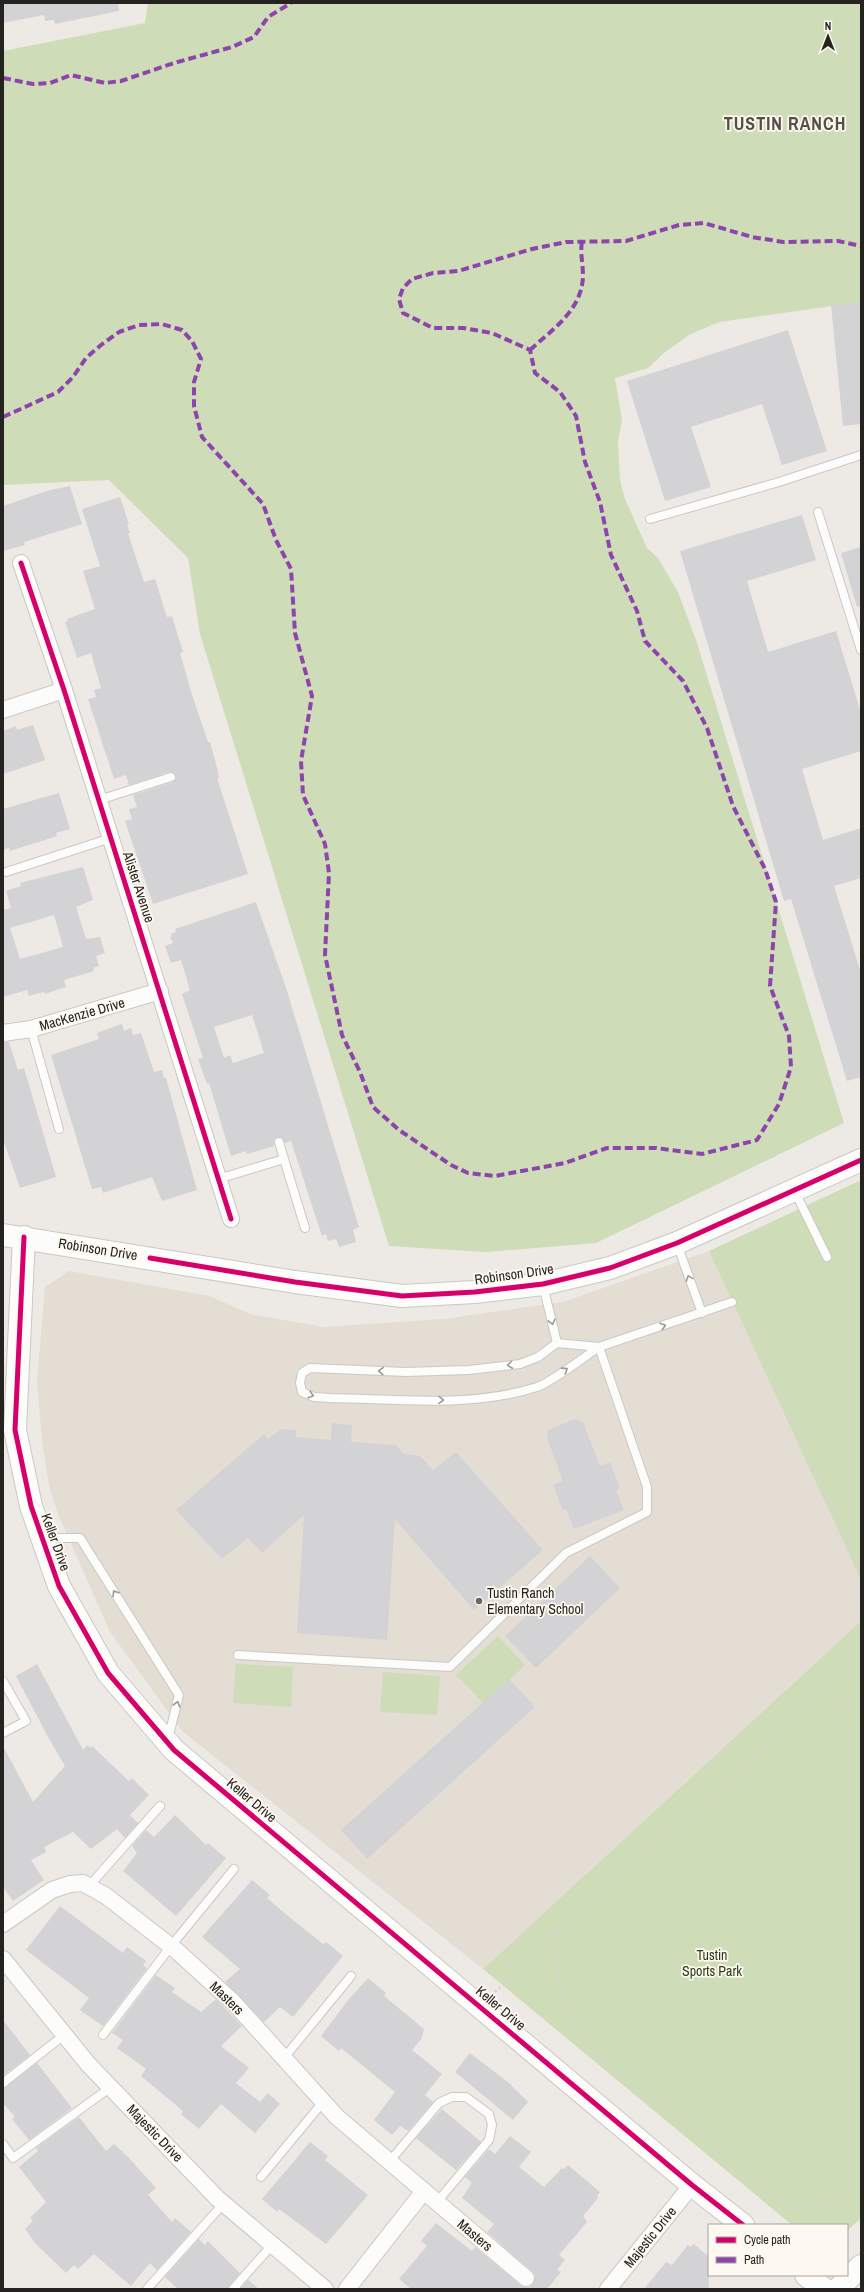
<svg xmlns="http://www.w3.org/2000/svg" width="864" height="2292" viewBox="0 0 864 2292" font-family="'Archivo Narrow',sans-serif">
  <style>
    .built { fill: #e3ddd4 }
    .green { fill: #ceddb7 }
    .building { fill: #d3d2d5; fill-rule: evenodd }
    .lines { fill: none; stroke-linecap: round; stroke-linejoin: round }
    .lane-casing { stroke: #cac8c4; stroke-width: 10 }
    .street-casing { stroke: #cac8c4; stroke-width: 18 }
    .secondary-casing { stroke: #cac8c4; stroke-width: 24 }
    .primary-casing { stroke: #cac8c4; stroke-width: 24 }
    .path { stroke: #d5d4d2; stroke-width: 2.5; stroke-dasharray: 2 3; stroke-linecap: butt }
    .lane { stroke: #fcfcfb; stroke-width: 8 }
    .street { stroke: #fcfcfb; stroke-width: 16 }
    .secondary { stroke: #fcfcfb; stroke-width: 22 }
    .primary { stroke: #fcfcfb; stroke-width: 22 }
    .quiet { stroke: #8e44ad; stroke-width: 4; stroke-dasharray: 8 4; stroke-linecap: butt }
    .cycleway-casing { stroke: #fdf8f0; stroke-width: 8 }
    .cycleway { stroke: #d6006c; stroke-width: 5 }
    .oneway { stroke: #9b9a98 }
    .poi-dot { fill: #6b6965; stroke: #fdf8f0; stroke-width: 1.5 }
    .labels { text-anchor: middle; stroke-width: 3.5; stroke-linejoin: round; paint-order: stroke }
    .street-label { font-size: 14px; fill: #252320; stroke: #fdf8f0 }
    .poi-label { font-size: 14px; fill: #252320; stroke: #fdf8f0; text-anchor: start }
    .park-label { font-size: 14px; fill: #2c3c18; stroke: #fdf8f0 }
    .district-label { font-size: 18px; font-weight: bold; letter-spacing: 1px; fill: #545049; stroke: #fdf8f0 }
  </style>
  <rect width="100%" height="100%" fill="#edeae6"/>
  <path class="built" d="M 709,1251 L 861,1580 L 861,1621 L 483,1969 L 183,1732 L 110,1632 L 58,1514 L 49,1486 L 42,1441 L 37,1381 L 45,1287 L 69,1271 L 210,1296 L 250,1314 L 324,1327 L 443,1319 L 563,1302 Z"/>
  <g class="green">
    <path d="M 148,3 L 861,3 L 861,302 L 719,322 L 689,335 L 664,353 L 648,368 L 615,378 L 622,420 L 618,441 L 619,462 L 620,480 L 625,499 L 647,548 L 658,558 L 678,592 L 697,643 L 844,1123 L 596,1243 L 486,1252 L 389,1246 L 200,634 L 188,558 L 109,480 L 3,485 L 3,51 L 145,23 Z"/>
    <path d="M 861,1180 L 861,1580 L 709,1251 Z"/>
    <path d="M 861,1621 L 861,2218 L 847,2231 L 847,2225 L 792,2225 L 483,1969 Z"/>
    <path d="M 498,1636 L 525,1665 L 484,1704 L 456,1675 Z"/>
    <path d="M 236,1664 L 293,1667 L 291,1707 L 233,1703 Z"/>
    <path d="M 383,1672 L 440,1676 L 437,1715 L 380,1712 Z"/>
  </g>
  <g class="building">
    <path d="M 3,3 L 118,3 L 119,11 L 55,24 L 54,20 L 45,21 L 44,15 L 3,23 Z"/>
    <path d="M 861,302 L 861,424 L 843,426 L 831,305 Z"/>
    <path d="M 788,330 L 827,451 L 782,465 L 762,404 L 691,427 L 711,487 L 665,501 L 627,381 Z"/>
    <path d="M 70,486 L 82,524 L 24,542 L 25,545 L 3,551 L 3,506 L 50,490 Z"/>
    <path d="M 120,497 L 129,524 L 127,524 L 130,533 L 128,533 L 144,582 L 155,579 L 167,617 L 172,616 L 183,652 L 180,653 L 192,695 L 208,742 L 210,742 L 217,768 L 219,778 L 217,778 L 248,874 L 153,904 L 125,821 L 132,819 L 129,809 L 137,807 L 133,795 L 173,782 L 176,776 L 174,773 L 169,772 L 129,785 L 126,775 L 114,779 L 88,699 L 96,697 L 94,690 L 101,688 L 91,653 L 77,658 L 65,622 L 68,621 L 67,619 L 95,609 L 83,571 L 100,566 L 82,509 Z"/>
    <path d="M 802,515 L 816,560 L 747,581 L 768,652 L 836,631 L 861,713 L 861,751 L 802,769 L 823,840 L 861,828 L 861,878 L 834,886 L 861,973 L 861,1077 L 847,1081 L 791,899 L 784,901 L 680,551 Z"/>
    <path d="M 861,547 L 861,606 L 857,607 L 841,553 Z"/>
    <path d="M 33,725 L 45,760 L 3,774 L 3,731 L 16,726 L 17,730 Z"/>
    <path d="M 59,793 L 70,829 L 56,833 L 57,836 L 10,851 L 9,848 L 3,850 L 3,809 Z"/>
    <path d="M 83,867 L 93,900 L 76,907 L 86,939 L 100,937 L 105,953 L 96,956 L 99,966 L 93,968 L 94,971 L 64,980 L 66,987 L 45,994 L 44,992 L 29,996 L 27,990 L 3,997 L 3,910 L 11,908 L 6,891 L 21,886 L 20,883 ZM 54,915 L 63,947 L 20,959 L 10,928 Z"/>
    <path d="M 256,902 L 287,991 L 359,1227 L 353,1230 L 356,1242 L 339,1247 L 336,1239 L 328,1241 L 326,1234 L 322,1236 L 291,1141 L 285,1143 L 282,1138 L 278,1137 L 274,1140 L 274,1146 L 247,1154 L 246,1151 L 231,1156 L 209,1083 L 207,1084 L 198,1059 L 203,1058 L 182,994 L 190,990 L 181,960 L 171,963 L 165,946 L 173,943 L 170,937 L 172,936 L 171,934 L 176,932 L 175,929 ZM 252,1015 L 264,1053 L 233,1063 L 230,1055 L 224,1058 L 214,1027 Z"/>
    <path d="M 122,1024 L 124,1031 L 131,1028 L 133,1035 L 141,1033 L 154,1072 L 162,1070 L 164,1078 L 166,1078 L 197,1190 L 162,1201 L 152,1177 L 103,1193 L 101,1187 L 92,1189 L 51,1055 L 99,1039 L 97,1033 Z"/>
    <path d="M 3,1042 L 9,1042 L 18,1070 L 24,1068 L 56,1177 L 20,1188 L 3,1139 Z"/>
    <path d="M 575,1419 L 583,1422 L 600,1466 L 610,1462 L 620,1488 L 616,1490 L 624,1510 L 574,1529 L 566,1509 L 563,1511 L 553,1485 L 563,1481 L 547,1438 L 548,1430 Z"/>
    <path d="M 332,1423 L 352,1425 L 351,1442 L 396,1445 L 404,1454 L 420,1456 L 433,1470 L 456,1452 L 543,1550 L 474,1610 L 395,1519 L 387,1640 L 297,1633 L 304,1515 L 262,1553 L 248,1538 L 222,1559 L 176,1510 L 264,1434 L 268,1439 L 281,1429 L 296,1430 L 296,1437 L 331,1440 Z"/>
    <path d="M 590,1556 L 620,1588 L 536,1668 L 505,1636 Z"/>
    <path d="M 37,1664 L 83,1750 L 88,1745 L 90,1748 L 92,1746 L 129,1781 L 132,1778 L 149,1795 L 130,1815 L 138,1823 L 125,1838 L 117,1829 L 91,1849 L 73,1832 L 44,1847 L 46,1852 L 31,1860 L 44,1880 L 13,1901 L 3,1887 L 3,1746 L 33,1802 L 65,1766 L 48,1737 L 16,1676 Z"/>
    <path d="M 509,1679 L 535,1707 L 367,1859 L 341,1830 Z"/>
    <path d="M 175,1815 L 206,1845 L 208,1843 L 226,1858 L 176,1916 L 123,1871 L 137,1853 L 132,1846 L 146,1830 L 154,1837 Z"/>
    <path d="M 252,1880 L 270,1895 L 267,1898 L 282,1911 L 323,1944 L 326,1942 L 343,1956 L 293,2017 L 280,2007 L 264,2022 L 225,1982 L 240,1969 L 202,1937 Z"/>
    <path d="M 60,1906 L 123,1953 L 127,1947 L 146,1961 L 143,1965 L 147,1968 L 103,2026 L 80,2010 L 89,1998 L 26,1950 Z"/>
    <path d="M 156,1975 L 175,1988 L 172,1992 L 201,2012 L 216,1999 L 242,2026 L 221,2046 L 249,2068 L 236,2083 L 260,2102 L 268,2093 L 280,2104 L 255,2133 L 221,2104 L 199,2129 L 181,2114 L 183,2111 L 141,2076 L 146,2069 L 117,2048 L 123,2040 L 112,2033 Z"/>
    <path d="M 368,1978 L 386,1993 L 384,1996 L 424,2029 L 422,2038 L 412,2050 L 442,2074 L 425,2095 L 433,2102 L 408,2131 L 400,2126 L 392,2135 L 374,2120 L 395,2092 L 341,2048 L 339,2051 L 321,2036 L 349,1999 Z"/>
    <path d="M 3,2020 L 30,2055 L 3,2076 Z"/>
    <path d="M 470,2053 L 509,2083 L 528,2102 L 513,2120 L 455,2072 Z"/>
    <path d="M 37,2063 L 72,2108 L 29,2140 L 12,2119 L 15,2117 L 3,2103 L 3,2088 Z"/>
    <path d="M 442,2109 L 481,2142 L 456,2170 L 416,2138 Z"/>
    <path d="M 79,2117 L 106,2151 L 114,2144 L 127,2156 L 156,2188 L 148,2195 L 172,2222 L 175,2218 L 191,2232 L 157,2270 L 150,2263 L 131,2286 L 94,2254 L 78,2269 L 74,2265 L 66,2273 L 36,2244 L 25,2229 L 33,2221 L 30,2218 L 46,2202 L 19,2167 L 38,2151 L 36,2148 Z"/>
    <path d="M 510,2136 L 531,2152 L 519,2167 L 544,2187 L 562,2168 L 564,2169 L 568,2165 L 600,2192 L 597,2196 L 598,2198 L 583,2216 L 587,2222 L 559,2255 L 565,2260 L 557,2270 L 561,2272 L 547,2289 L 411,2289 L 399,2279 L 427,2246 L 421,2241 L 436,2223 L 472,2251 L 475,2247 L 520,2285 L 529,2287 L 533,2284 L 535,2275 L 532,2271 L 487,2232 L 494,2224 L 462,2198 L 472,2183 L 465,2177 L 489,2149 L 495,2154 Z"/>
    <path d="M 310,2142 L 328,2156 L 325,2160 L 368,2195 L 326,2244 L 279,2209 L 277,2212 L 262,2199 Z"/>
    <path d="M 199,2239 L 205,2245 L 208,2241 L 240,2273 L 228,2289 L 178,2289 L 165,2277 Z"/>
    <path d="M 694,2244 L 709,2257 L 709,2289 L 644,2289 L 666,2262 L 672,2265 L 688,2245 L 690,2247 Z"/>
    <path d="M 248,2280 L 259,2289 L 240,2289 Z"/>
  </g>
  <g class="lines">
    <g class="lane-casing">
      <g id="lane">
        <path d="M 818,512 L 861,650"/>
        <path d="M 650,519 L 779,482 L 861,455"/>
        <path d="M 99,800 L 171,777"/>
        <path d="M 6,872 L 111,838"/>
        <path d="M 31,1029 L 59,1129"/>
        <path d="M 279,1142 L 284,1159"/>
        <path d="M 218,1179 L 284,1159 L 305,1228"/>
        <path d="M 795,1192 L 827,1257"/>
        <path d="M 677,1244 L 702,1313"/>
        <path d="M 543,1285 L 557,1343 L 599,1347 L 732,1302"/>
        <path d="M 43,1538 L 80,1538 L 179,1695 L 168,1739"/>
        <path d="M 238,1655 L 450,1667 L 566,1553 L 647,1512 L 647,1487 L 599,1347 C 584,1357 552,1382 537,1387 C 472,1408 397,1399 330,1398 L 314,1397 L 302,1392 L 300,1383 L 302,1373 L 310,1368 L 406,1372 L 469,1370 L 520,1364 L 538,1357 L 557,1343"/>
        <path d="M 3,1681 L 26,1721 L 3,1733"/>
        <path d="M 89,1886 L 160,1806"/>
        <path d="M 103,2035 L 171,1946 L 234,1869"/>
        <path d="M 284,2058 L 351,1976"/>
        <path d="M 3,2083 L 64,2035"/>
        <path d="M 3,2144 L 13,2158 L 111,2087"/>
        <path d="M 389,2162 L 439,2103 L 452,2097 L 466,2097 L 489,2114 L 492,2125 L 489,2140 L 437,2202"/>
        <path d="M 261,2177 L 323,2102"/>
        <path d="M 147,2289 L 224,2203"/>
        <path d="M 233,2289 L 272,2245"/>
      </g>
    </g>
    <g class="street-casing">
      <g id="street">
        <path d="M 21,563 L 64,690 L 231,1219"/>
        <path d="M 3,710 L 64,690"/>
        <path d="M 3,1033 L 31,1029 L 160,991"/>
        <path d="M 3,1924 L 52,1890 L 70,1884 L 83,1883 L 106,1896 L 177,1951 L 234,2003 L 337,2117 L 526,2278"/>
        <path d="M 3,1959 L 88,2064 L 217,2198 L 325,2289"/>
        <path d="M 347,2289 L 424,2191"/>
        <path d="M 608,2289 L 692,2185"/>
      </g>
    </g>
    <g class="secondary-casing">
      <g id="secondary">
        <path d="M 3,1235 L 295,1282 L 402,1296 L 475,1292 L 543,1284 L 610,1268 L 677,1243 L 861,1160"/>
        <path d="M 24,1237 L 15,1430 L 31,1506 L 59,1586 L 108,1673 L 174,1750 L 692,2185 L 743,2225"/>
        <path d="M 806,2275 L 824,2289"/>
      </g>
    </g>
    <g class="primary-casing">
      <path id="primary" d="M 838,2289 L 861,2266"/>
    </g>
    <g class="path">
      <path d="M 716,1248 L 734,1289"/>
      <path d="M 744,1310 L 861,1570"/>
      <path d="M 861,1687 L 837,1704 L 845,1716 L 861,1725"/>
      <path d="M 555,1933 C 557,1949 557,1965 559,1980 C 563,2005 577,2032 593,2051 C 616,2070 639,2090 665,2107 C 674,2113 684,2118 693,2125 C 706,2135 714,2149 726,2161 C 763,2199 811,2223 861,2192"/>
      <path d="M 495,1992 L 528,1962 L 591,1894 L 627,1861 L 726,1790 L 762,1751 L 785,1720 L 812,1690 L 861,1644"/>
    </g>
    <use href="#lane" class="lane"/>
    <use href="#street" class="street"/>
    <use href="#secondary" class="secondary"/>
    <use href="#primary" class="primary"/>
    <g class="quiet">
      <path d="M 3,78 L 33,84 L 50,83 L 71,75 L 105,83 L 121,81 L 174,63 L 232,47 L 254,37 L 268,17 L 291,3"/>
      <path d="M 530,350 C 553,329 582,310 583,276 C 583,263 580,254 582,241"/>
      <path d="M 3,417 L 58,392 L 73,377 L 86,358 L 101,345 L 119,332 L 139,325 L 162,324 L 182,330 L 192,341 L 201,359 L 194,382 L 194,406 L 202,437 L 263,504 L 276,540 L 291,569 L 295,633 L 312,696 L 301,761 L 303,795 L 325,844 L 329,873 L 325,955 L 342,1035 L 360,1072 L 373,1107 L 399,1130 L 451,1165 L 468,1173 L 495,1176 L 565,1163 L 607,1148 L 656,1148 L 702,1154 L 757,1140 L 779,1104 L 791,1067 L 789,1036 L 770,986 L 776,902 L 765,869 L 733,806 L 707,728 L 683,681 L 645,641 L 637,611 L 611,555 L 600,502 L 585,462 L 576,416 L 560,392 L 535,373 L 530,350 L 492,333 L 463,328 L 433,328 L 403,313 L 399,299 L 403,288 L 412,279 L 433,273 L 458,271 L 532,249 L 566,242 L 626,241 L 679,225 L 704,223 L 752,237 L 783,242 L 838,241 L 861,246"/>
    </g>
    <g class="cycleway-casing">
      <g id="cycleway">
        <path d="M 21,563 L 64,690 L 231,1219"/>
        <path d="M 24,1237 L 15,1430 L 31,1506 L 59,1586 L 108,1673 L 174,1750 L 692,2185 L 743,2225"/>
        <path d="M 150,1258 L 295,1282 L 402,1296 L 475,1292 L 543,1284 L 610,1268 L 677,1243 L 861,1160"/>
      </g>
    </g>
    <use href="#cycleway" class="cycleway"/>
  </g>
  <defs><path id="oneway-chevron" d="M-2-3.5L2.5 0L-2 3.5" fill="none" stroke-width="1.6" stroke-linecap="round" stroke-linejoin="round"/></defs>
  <g class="oneway">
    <use href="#oneway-chevron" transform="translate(689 1278) rotate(-110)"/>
    <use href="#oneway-chevron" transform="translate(552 1322) rotate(76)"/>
    <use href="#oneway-chevron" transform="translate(663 1326) rotate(-18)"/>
    <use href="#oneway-chevron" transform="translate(510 1365) rotate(173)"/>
    <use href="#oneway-chevron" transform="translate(565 1370) rotate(-33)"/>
    <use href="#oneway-chevron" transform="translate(381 1371) rotate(-177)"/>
    <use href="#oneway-chevron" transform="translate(311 1395) rotate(16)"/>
    <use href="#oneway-chevron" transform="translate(441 1400) rotate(1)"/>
    <use href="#oneway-chevron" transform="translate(115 1593) rotate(-122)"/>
    <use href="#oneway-chevron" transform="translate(177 1704) rotate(-75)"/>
  </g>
  <circle class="poi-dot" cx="479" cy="1601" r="4"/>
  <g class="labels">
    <g class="street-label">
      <text transform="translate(139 887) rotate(72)" y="5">Alister Avenue</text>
      <text transform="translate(82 1014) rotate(-16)" y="5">MacKenzie Drive</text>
      <text transform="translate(98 1249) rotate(9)" y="5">Robinson Drive</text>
      <text transform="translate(514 1274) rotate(-8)" y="5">Robinson Drive</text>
      <text transform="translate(56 1542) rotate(70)" y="5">Keller Drive</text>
      <text transform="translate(252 1800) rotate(40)" y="5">Keller Drive</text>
      <text transform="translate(227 1998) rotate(44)" y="5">Masters</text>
      <text transform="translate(501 2008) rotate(40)" y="5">Keller Drive</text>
      <text transform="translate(155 2133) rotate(46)" y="5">Majestic Drive</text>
      <text transform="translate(475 2235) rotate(40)" y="5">Masters</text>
      <text transform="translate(650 2237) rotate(-51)" y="5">Majestic Drive</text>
    </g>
    <g class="poi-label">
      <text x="487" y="1598">Tustin Ranch<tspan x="487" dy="16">Elementary School</tspan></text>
    </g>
    <g class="park-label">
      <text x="712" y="1960">Tustin<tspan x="712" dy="16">Sports Park</tspan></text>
    </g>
    <g class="district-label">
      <text x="785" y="130">TUSTIN RANCH</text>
    </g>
  </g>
  <rect width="864" height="2292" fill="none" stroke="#252320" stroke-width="8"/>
  <rect x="708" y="2224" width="140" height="52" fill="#fdf8f0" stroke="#a7a39d"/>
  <rect x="716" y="2237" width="20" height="6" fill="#d6006c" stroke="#a7a39d"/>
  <text x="744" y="2244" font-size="12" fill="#252320">Cycle path</text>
  <rect x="716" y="2257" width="20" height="6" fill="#8e44ad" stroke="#a7a39d"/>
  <text x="744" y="2264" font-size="12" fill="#252320">Path</text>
  <g transform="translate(828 36)" stroke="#fdf8f0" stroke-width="3" paint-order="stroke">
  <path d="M0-3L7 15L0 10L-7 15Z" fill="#252320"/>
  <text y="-6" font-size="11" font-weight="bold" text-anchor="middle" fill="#252320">N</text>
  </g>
</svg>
